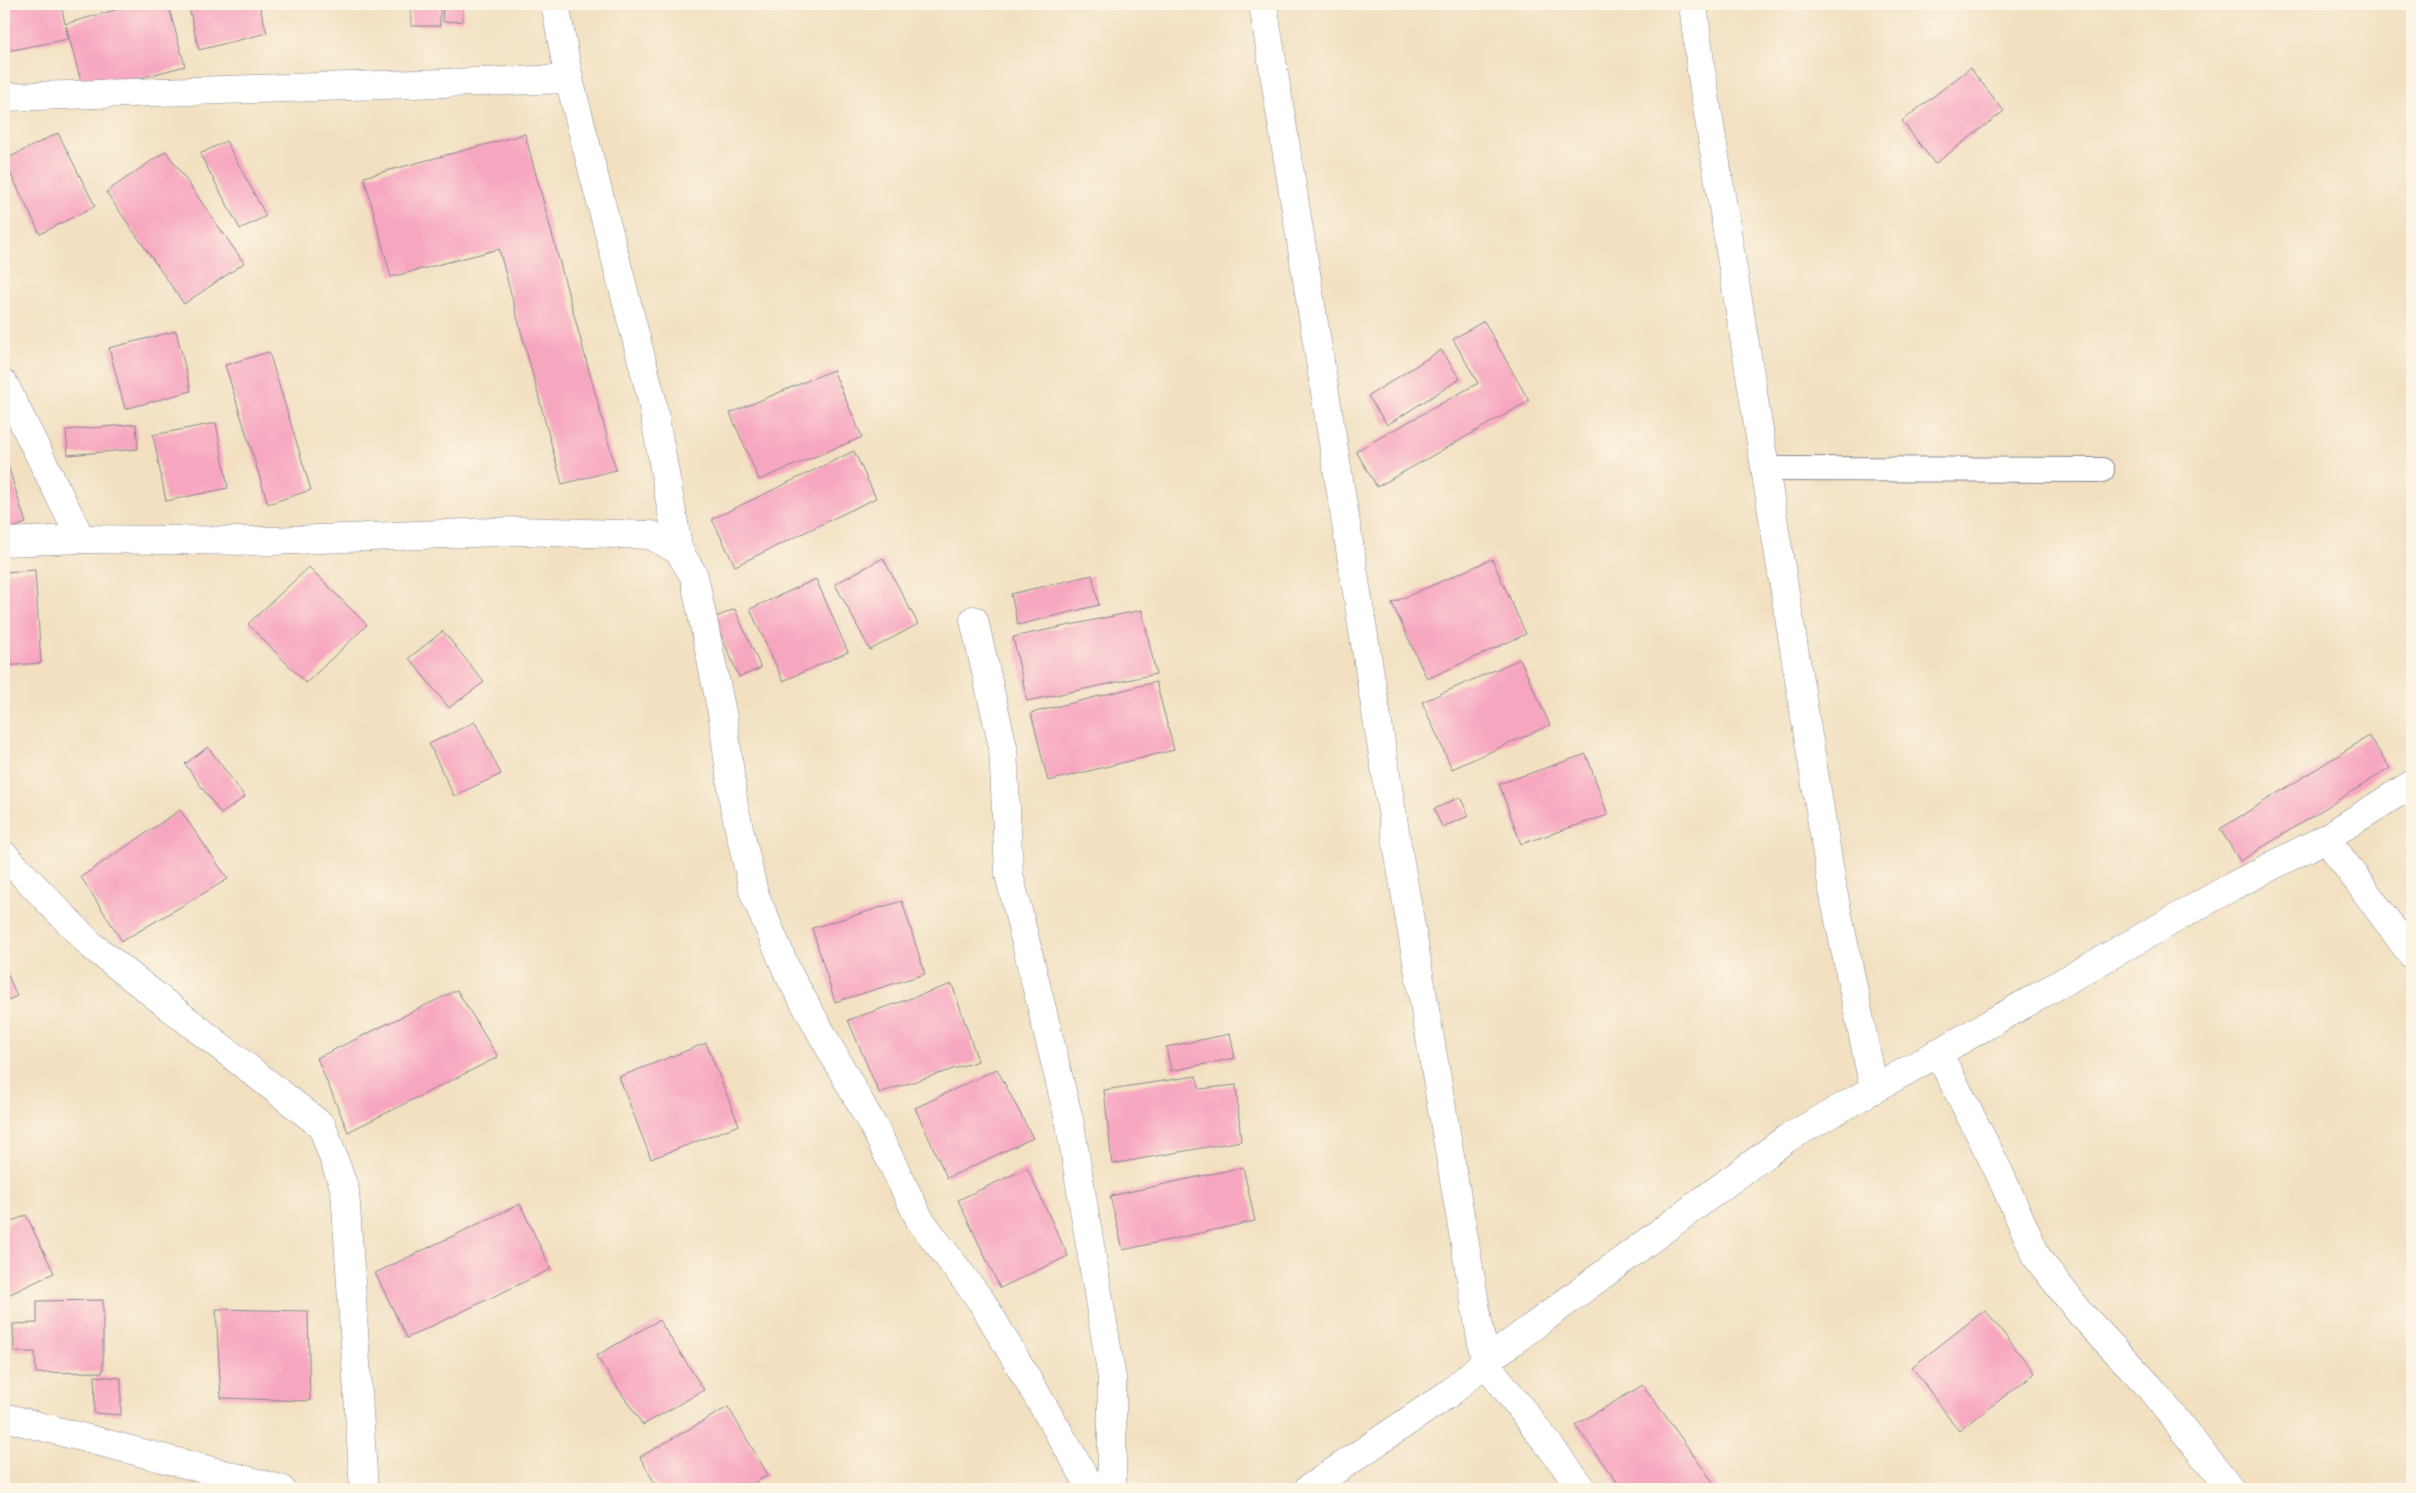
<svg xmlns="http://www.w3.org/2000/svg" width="2416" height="1493" viewBox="0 0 2416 1493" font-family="Delius,sans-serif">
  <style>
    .building { fill: #f7a6bf }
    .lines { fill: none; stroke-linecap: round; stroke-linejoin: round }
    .service-casing { stroke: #868890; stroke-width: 26 }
    .minor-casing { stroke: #868890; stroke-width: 29 }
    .service { stroke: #fff; stroke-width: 24 }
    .minor { stroke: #fff; stroke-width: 28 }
  </style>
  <rect width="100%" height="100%" fill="#fcf5e5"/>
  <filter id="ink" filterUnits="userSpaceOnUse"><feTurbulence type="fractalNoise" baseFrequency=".02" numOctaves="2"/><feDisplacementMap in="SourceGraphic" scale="10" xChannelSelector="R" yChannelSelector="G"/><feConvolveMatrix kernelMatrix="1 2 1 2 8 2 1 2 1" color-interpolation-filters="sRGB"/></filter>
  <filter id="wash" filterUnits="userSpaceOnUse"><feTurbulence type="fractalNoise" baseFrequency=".0096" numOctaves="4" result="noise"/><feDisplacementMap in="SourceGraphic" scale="20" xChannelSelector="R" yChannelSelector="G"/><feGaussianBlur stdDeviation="1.12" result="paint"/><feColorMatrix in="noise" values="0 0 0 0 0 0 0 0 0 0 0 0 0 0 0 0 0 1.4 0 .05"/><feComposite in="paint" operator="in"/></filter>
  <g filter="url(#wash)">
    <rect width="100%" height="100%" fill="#f2e0c1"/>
    <g id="blocks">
      <g class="building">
        <path d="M 4,4 L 61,4 L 65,24 L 122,8 L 121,4 L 168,4 L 185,66 L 84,93 L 66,26 L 68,39 L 7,51 L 4,36 Z"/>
        <path d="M 188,4 L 259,4 L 267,33 L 199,50 Z"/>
        <rect x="411" y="4" width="29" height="22"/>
        <path d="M 442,4 L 463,4 L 463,21 L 443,22 Z"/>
        <path d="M 1970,68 L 2004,111 L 1935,164 L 1902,121 Z"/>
        <path d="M 58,133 L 95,206 L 40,234 L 4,160 Z"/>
        <path d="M 525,134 L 616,470 L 562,484 L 499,249 L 391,277 L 364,177 Z"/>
        <path d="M 226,141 L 266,216 L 240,229 L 200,154 Z"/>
        <path d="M 166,151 L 244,263 L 184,304 L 106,192 Z"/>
        <path d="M 1484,321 L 1529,401 L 1377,487 L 1356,451 L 1478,383 L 1453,339 Z"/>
        <path d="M 176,331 L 191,391 L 125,409 L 109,348 Z"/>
        <path d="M 1441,350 L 1460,379 L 1387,425 L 1368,396 Z"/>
        <path d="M 269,352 L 311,490 L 268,504 L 225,365 Z"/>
        <path d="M 833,370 L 862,437 L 759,480 L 730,413 Z"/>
        <path d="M 216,423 L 228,488 L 166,501 L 153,435 Z"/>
        <path d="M 136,424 L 138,449 L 68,455 L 66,430 Z"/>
        <path d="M 854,451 L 876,498 L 735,566 L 712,519 Z"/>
        <path d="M 4,453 L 26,523 L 4,531 Z"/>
        <path d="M 883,558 L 918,624 L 870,650 L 835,584 Z"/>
        <path d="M 1492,559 L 1526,634 L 1427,679 L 1392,603 Z"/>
        <path d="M 309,567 L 367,625 L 306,683 L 248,624 Z"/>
        <path d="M 35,570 L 41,663 L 4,666 L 4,572 Z"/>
        <path d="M 1092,575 L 1099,605 L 1018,625 L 1011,594 Z"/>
        <path d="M 816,579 L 848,652 L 783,681 L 750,609 Z"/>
        <path d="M 735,609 L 761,668 L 739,677 L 714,618 Z"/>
        <path d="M 1142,610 L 1156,674 L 1027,701 L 1013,637 Z"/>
        <path d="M 443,631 L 484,682 L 449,708 L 409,658 Z"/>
        <path d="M 1520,659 L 1550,725 L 1452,769 L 1422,702 Z"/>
        <path d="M 1156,682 L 1174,750 L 1048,781 L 1031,713 Z"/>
        <path d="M 475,722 L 501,774 L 454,796 L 429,744 Z"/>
        <path d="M 2369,736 L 2390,768 L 2240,861 L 2220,829 Z"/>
        <path d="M 208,747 L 245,797 L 221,814 L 185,764 Z"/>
        <path d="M 1586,754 L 1608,815 L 1521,844 L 1499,784 Z"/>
        <path d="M 1460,797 L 1469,816 L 1442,827 L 1434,809 Z"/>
        <path d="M 180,810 L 228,879 L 122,941 L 81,877 Z"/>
        <path d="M 902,901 L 925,974 L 835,1002 L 812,928 Z"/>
        <path d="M 4,966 L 17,996 L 4,1002 Z"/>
        <path d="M 952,984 L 978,1061 L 879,1093 L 848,1020 Z"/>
        <path d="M 457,990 L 498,1057 L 348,1132 L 317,1058 Z"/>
        <path d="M 1230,1034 L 1235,1058 L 1171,1071 L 1166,1047 Z"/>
        <path d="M 706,1043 L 739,1125 L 651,1159 L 619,1077 Z"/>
        <path d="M 997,1069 L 1033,1138 L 947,1178 L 915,1108 Z"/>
        <path d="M 1196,1076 L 1200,1089 L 1236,1085 L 1241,1141 L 1112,1164 L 1104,1090 Z"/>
        <path d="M 1243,1167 L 1255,1221 L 1123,1250 L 1110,1196 Z"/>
        <path d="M 1027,1168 L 1068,1256 L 1000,1288 L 958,1200 Z"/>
        <path d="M 520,1204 L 551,1269 L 407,1338 L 375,1273 Z"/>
        <path d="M 26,1215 L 54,1273 L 4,1297 L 4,1225 Z"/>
        <path d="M 103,1300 L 103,1372 L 36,1373 L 35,1352 L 14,1352 L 13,1324 L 37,1323 L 37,1301 Z"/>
        <path d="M 216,1309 L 308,1311 L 310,1401 L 221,1398 Z"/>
        <path d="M 1985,1310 L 2035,1373 L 1959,1431 L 1912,1367 Z"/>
        <path d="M 659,1320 L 704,1390 L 643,1425 L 596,1356 Z"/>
        <path d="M 95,1376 L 121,1378 L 121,1415 L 94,1413 Z"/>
        <path d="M 1643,1385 L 1718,1489 L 1622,1489 L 1575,1425 Z"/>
        <path d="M 728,1407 L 768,1475 L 744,1489 L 658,1489 L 640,1457 Z"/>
      </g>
    </g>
  </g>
  <g filter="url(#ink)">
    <use href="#blocks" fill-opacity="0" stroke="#868890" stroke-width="1"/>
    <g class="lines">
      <g class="service-casing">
        <path id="service" d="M 1766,469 L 2102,470"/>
      </g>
      <g class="minor-casing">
        <g id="minor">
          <path d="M 555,4 L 569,79 L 651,396 L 679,551"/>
          <path d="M 1263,4 L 1399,856 L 1485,1362 L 1583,1489"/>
          <path d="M 1693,4 L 1701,70 L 1833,891 L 1874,1089"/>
          <path d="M 4,97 L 569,79"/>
          <path d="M 4,384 L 81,539"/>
          <path d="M 4,542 L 81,539 L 270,541 L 519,531 L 651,535 L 679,551 L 694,576 L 723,718 L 734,806 L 754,893 L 788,973 L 877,1133 L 920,1220 L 982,1302 L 1092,1489"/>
          <path d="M 974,620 L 1003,747 L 1009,874 L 1070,1124 L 1112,1378 L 1112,1489"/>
          <path d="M 2326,838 L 2412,955"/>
          <path d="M 4,855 L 92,946 L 322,1126 L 345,1190 L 364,1489"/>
          <path d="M 1938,1052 L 1998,1170 L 2038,1259 L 2081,1314 L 2148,1385 L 2230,1489"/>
          <path d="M 4,1417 L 281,1489"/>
          <path d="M 1308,1489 L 1451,1392 L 1485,1362 L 1786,1139 L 2233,886 L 2326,838 L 2412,784"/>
        </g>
      </g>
      <use href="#service" class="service"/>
      <use href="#minor" class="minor"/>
    </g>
  </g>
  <rect width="2416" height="1493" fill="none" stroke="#fcf5e5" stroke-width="20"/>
</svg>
